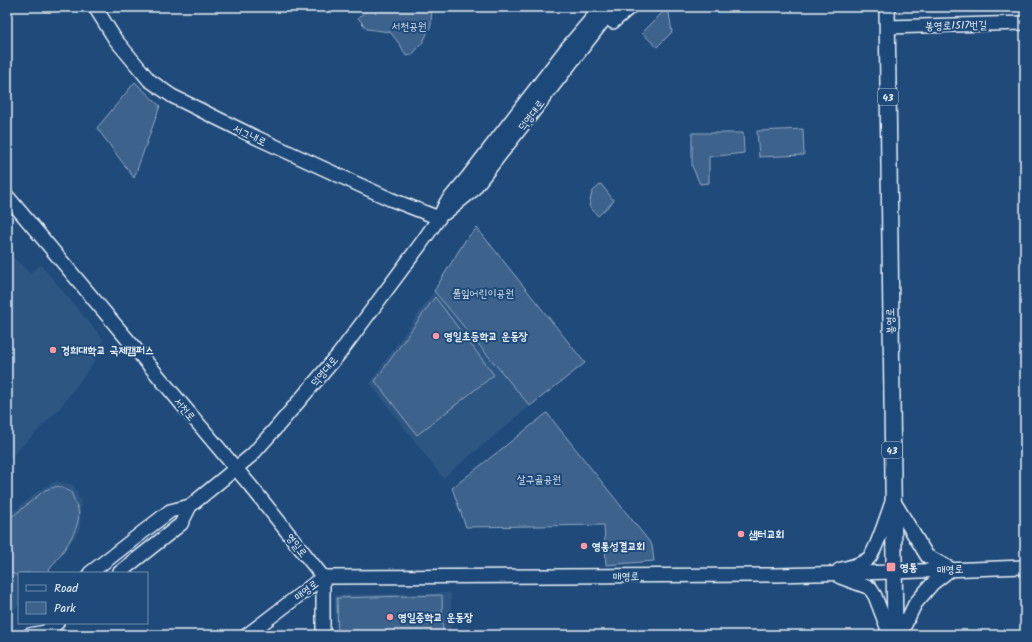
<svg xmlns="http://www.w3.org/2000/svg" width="1032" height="642" viewBox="0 0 1032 642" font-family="Kalam,'Poor Story',sans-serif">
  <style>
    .built { fill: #2e5683 }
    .green { fill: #3c628c; stroke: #92aac2 }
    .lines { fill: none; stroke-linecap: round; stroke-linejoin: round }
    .secondary-casing { stroke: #e8f1f8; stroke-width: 16 }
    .primary-casing { stroke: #e8f1f8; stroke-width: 18 }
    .secondary { stroke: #1f4a7a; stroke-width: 13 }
    .primary { stroke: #1f4a7a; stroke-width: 15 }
    .poi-dot { fill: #ff9aa2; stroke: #1f4a7a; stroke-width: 1.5 }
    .labels { text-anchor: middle; stroke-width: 4; stroke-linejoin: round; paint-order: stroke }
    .shield { fill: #1f4a7a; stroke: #acbfd2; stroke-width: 1 }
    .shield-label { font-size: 10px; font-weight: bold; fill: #e8f1f8 }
    .street-label { font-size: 11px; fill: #e8f1f8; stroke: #1f4a7a }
    .park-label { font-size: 11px; fill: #d7e3ed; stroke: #1f4a7a }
    .poi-label { font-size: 11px; font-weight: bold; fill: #e8f1f8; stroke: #1f4a7a; text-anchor: start }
  </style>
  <rect width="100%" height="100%" fill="#1f4a7a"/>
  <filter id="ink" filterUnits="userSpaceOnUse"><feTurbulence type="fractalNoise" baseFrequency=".025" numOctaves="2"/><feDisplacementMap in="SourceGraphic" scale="8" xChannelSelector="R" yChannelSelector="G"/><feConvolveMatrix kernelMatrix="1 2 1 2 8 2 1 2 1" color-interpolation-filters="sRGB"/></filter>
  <g filter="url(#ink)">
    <g class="built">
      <path d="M 7,252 L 30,273 L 41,265 L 103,339 L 94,362 L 60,408 L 14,454 L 7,463 Z"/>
      <path d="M 434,291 L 530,406 L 443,478 L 370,383 Z"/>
      <path d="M 56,481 L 74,485 L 81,502 L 80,530 L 48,573 L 19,573 L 19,605 L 7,616 L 7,505 L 14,511 L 38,491 Z"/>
      <path d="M 451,593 L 451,635 L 335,635 L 335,595 Z"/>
    </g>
    <g class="green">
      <path d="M 370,7 L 432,7 L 431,25 L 423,42 L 412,55 L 406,56 L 401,46 L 390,32 L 367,29 L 358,18 Z"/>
      <path d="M 668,7 L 672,32 L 657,47 L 642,33 Z"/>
      <path d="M 135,82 L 160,106 L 134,178 L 97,128 Z"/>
      <path d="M 803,129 L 804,155 L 759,157 L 757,131 Z"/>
      <path d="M 692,133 L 743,133 L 744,153 L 709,157 L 709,183 L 700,184 L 692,166 Z"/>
      <path d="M 601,184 L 614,201 L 598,216 L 589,206 L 592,192 Z"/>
      <path d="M 477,228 L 585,363 L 530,406 L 434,291 L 466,239 Z"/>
      <path d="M 435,297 L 494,375 L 417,435 L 375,381 Z"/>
      <path d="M 547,413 L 652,545 L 654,561 L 606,565 L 604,525 L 466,527 L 452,488 Z"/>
      <path d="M 58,486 L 71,492 C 73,498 76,503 78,509 C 83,529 58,557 47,573 L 19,573 L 19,577 L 7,570 L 7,517 L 13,516 L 45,490 Z"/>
      <path d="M 442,595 L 443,635 L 338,635 L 337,598 Z"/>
    </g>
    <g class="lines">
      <g class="secondary-casing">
        <g id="secondary">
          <path d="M 95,7 L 115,39 L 149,80 L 172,96 L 253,136 L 390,199 L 439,218"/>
          <path d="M 613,22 L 630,7"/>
          <path d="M 888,27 L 1025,23"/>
          <path d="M 7,196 L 254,490 L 323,577 L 323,635"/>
          <path d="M 445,213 L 472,191 L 603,21 L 617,7"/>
          <path d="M 893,500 L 927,556 L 951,569 L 932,584 L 915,604 L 900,635"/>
          <path d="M 839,570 C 848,567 862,565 869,558 C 876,551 888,513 892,502"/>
          <path d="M 90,573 L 170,511 L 190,506"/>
          <path d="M 119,573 L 181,524 L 190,506 L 252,455 L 276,428 L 339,354 L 420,245 L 439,218 L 446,203 L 467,178 L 567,48 L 595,15 L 603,7"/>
          <path d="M 840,577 L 870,588 L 875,596 L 890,635"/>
          <path d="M 29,635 L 45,632 L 57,623"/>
          <path d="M 247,635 L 323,577 L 776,575 L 894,572 L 1025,567"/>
        </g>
      </g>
      <g class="primary-casing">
        <path id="primary" d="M 887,7 L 895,635"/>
      </g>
      <use href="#secondary" class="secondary"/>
      <use href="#primary" class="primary"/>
    </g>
  </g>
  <g class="poi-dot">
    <circle cx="436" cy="336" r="4"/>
    <circle cx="53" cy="350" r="4"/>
    <circle cx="741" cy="534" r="4"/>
    <circle cx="584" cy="546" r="4"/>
    <rect x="886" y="562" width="10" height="10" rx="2"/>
    <circle cx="390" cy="617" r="4"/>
  </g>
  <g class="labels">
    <g class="shield">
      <rect x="878" y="89" width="20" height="16" rx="3"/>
      <rect x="882" y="442" width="20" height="16" rx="3"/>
    </g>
    <g class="shield-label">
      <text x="888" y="101">43</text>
      <text x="892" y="454">43</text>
    </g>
    <g class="street-label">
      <text transform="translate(956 25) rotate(-1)" y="4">봉영로1517번길</text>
      <text transform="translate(531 115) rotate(-53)" y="4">덕영대로</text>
      <text transform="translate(250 135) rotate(26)" y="4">서그내로</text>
      <text transform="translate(890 321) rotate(-91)" y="4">봉영로</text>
      <text transform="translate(324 371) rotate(-50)" y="4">덕영대로</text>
      <text transform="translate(185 409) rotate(50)" y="4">서천로</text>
      <text transform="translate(297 545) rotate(52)" y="4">영일로</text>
      <text transform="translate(950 569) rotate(-3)" y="4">매영로</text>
      <text transform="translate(626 576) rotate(-1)" y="4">매영로</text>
      <text transform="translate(306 590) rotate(-37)" y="4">매영로</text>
    </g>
    <g class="park-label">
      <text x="409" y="30">서천공원</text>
      <text x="483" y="297">풀잎어린이공원</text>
      <text x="539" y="483">살구골공원</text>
    </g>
    <g class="poi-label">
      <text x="444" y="340">영일초등학교 운동장</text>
      <text x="61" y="354">경희대학교 국제캠퍼스</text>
      <text x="749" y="538">샘터교회</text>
      <text x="592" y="550">영통성결교회</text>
      <text x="900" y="571">영통</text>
      <text x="398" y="621">영일중학교 운동장</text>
    </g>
  </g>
  <rect width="1032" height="642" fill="none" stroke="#1f4a7a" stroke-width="24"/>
  <rect x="12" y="12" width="1008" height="618" fill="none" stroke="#e8f1f8" stroke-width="1.5" filter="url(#ink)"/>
  <rect x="18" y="572" width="130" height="52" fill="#1f4a7a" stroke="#6f8dac"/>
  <rect x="26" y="585" width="20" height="6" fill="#1f4a7a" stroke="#6f8dac"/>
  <text x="54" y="592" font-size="12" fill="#e8f1f8">Road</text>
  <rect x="26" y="602" width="20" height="12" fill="#3c628c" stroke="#6f8dac"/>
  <text x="54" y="612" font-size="12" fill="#e8f1f8">Park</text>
</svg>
